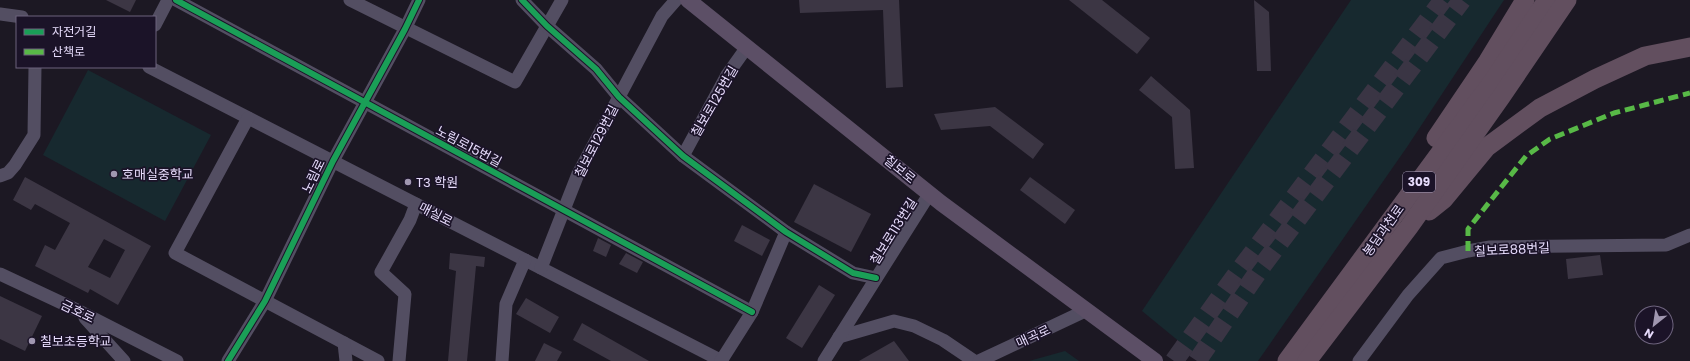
<svg xmlns="http://www.w3.org/2000/svg" width="1690" height="361" viewBox="0 0 1690 361" font-family="Poppins,'Noto Sans KR',sans-serif">
  <style>
    .green { fill: #17292f }
    .building { fill: #3c3644; fill-rule: evenodd }
    .lines { fill: none; stroke-linecap: round; stroke-linejoin: round }
    .highway-tunnel { stroke: #3a3544; stroke-width: 19; stroke-dasharray: 19 10; stroke-linecap: butt }
    .minor { stroke: #534e62; stroke-width: 13 }
    .major { stroke: #5c4f66; stroke-width: 16 }
    .highway { stroke: #624f5f; stroke-width: 19 }
    .quiet { stroke: #58b947; stroke-width: 5; stroke-dasharray: 10 5; stroke-linecap: butt }
    .cycleway-casing { stroke: #1b1328; stroke-width: 8 }
    .cycleway { stroke: #1a9f57; stroke-width: 6 }
    .poi-dot { fill: #a097b0; stroke: #1b1328; stroke-width: 1.5 }
    .labels { text-anchor: middle; stroke-width: 3.5; stroke-linejoin: round; paint-order: stroke }
    .shield { fill: #1b1328; stroke: #aaa0bc; stroke-width: 1 }
    .shield-label { font-size: 12px; font-weight: bold; fill: #e7dcfc }
    .street-label { font-size: 13px; fill: #e7dcfc; stroke: #1b1328 }
    .poi-label { font-size: 13px; fill: #e7dcfc; stroke: #1b1328; text-anchor: start }
  </style>
  <rect width="100%" height="100%" fill="#1c1823"/>
  <g class="green">
    <path d="M 1351,0 L 1504,0 L 1407,147 L 1258,361 L 1203,361 L 1142,311 Z"/>
    <path d="M 88,70 L 211,135 L 165,221 L 43,155 Z"/>
    <path d="M 1065,351 L 1079,361 L 1029,361 Z"/>
  </g>
  <g class="building">
    <path d="M 106,0 L 136,0 L 130,12 Z"/>
    <path d="M 799,0 L 899,0 L 903,87 L 886,88 L 883,10 L 800,13 Z"/>
    <path d="M 1069,0 L 1102,0 L 1150,38 L 1137,54 Z"/>
    <path d="M 1254,0 L 1269,12 L 1271,71 L 1257,71 Z"/>
    <path d="M 1151,76 L 1190,110 L 1194,168 L 1175,169 L 1172,117 L 1139,90 Z"/>
    <path d="M 995,107 L 1044,144 L 1033,159 L 990,126 L 941,130 L 934,114 Z"/>
    <path d="M 25,177 L 151,246 L 118,305 L 90,289 L 88,293 L 35,266 L 45,245 L 55,250 L 70,223 L 35,204 L 31,210 L 13,200 ZM 104,239 L 125,250 L 110,278 L 88,267 Z"/>
    <path d="M 1030,177 L 1075,210 L 1065,224 L 1020,190 Z"/>
    <path d="M 814,184 L 871,214 L 851,252 L 794,222 Z"/>
    <path d="M 742,225 L 770,240 L 762,256 L 734,241 Z"/>
    <path d="M 598,238 L 611,245 L 606,257 L 593,251 Z"/>
    <path d="M 450,253 L 485,257 L 484,267 L 476,266 L 467,361 L 448,361 L 456,271 L 449,269 Z"/>
    <path d="M 626,253 L 643,262 L 637,273 L 619,264 Z"/>
    <path d="M 1600,255 L 1603,275 L 1568,279 L 1566,259 Z"/>
    <path d="M 819,285 L 835,295 L 802,348 L 786,338 Z"/>
    <path d="M 0,296 L 42,316 L 25,351 L 0,339 Z"/>
    <path d="M 526,298 L 559,317 L 550,333 L 516,314 Z"/>
    <path d="M 582,323 L 649,361 L 611,361 L 573,340 Z"/>
    <path d="M 894,341 L 909,361 L 859,361 Z"/>
    <path d="M 544,343 L 562,352 L 557,361 L 535,361 Z"/>
  </g>
  <g class="lines">
    <g class="highway-tunnel">
      <path d="M 1174,361 L 1236,275 L 1443,0"/>
      <path d="M 1197,361 L 1262,266 L 1462,0"/>
    </g>
    <g class="minor">
      <path d="M 176,0 L 752,312"/>
      <path d="M 350,0 L 515,82 L 562,0"/>
      <path d="M 522,0 L 547,26 L 596,69 L 619,97 L 683,156 L 786,232 L 853,273 L 876,278"/>
      <path d="M 0,14 L 22,17"/>
      <path d="M 155,25 L 168,0"/>
      <path d="M 149,67 L 722,361"/>
      <path d="M 248,118 L 175,253 L 378,361"/>
      <path d="M 683,156 L 727,75 L 747,47"/>
      <path d="M 0,176 L 8,173 L 15,165 L 34,135 L 35,67"/>
      <path d="M 541,268 L 578,174 L 662,16 L 676,0"/>
      <path d="M 0,274 L 79,311 L 177,361"/>
      <path d="M 85,318 L 124,361"/>
      <path d="M 839,337 L 894,321 L 914,326 L 943,340 L 974,361"/>
      <path d="M 344,343 L 346,361"/>
      <path d="M 228,361 L 265,301 L 333,161 L 405,29 L 419,0"/>
      <path d="M 399,361 L 405,294 L 381,272 L 410,220 L 416,204"/>
      <path d="M 502,361 L 506,304 L 525,260"/>
      <path d="M 721,361 L 752,312 L 786,232"/>
      <path d="M 824,361 L 930,193"/>
      <path d="M 979,361 L 1087,310"/>
      <path d="M 1359,361 L 1408,295 L 1441,258 L 1468,251 L 1490,247 L 1666,245 L 1690,235"/>
    </g>
    <path class="major" d="M 688,0 L 941,203 L 1155,361"/>
    <g class="highway">
      <path d="M 1436,138 L 1488,61 L 1525,0"/>
      <path d="M 1429,211 L 1444,199 L 1487,147 L 1540,108 L 1595,79 L 1645,56 L 1690,47"/>
      <path d="M 1287,361 L 1493,81 L 1547,0"/>
      <path d="M 1307,361 L 1409,227 L 1501,97 L 1567,0"/>
    </g>
    <path class="quiet" d="M 1468,251 L 1468,229 L 1526,156 L 1550,139 L 1614,113 L 1690,93"/>
    <g class="cycleway-casing">
      <g id="cycleway">
        <path d="M 176,0 L 752,312"/>
        <path d="M 522,0 L 547,26 L 596,69 L 619,97 L 683,156 L 786,232 L 853,273 L 876,278"/>
        <path d="M 228,361 L 265,301 L 333,161 L 405,29 L 419,0"/>
      </g>
    </g>
    <use href="#cycleway" class="cycleway"/>
  </g>
  <g class="poi-dot">
    <circle cx="114" cy="174" r="4"/>
    <circle cx="408" cy="182" r="4"/>
    <circle cx="32" cy="341" r="4"/>
  </g>
  <g class="labels">
    <rect class="shield" x="1403" y="172" width="32" height="20" rx="3"/>
    <g class="shield-label">
      <text x="1419" y="186">309</text>
    </g>
    <g class="street-label">
      <text transform="translate(714 101) rotate(-60)" y="5">칠보로125번길</text>
      <text transform="translate(596 141) rotate(-63)" y="5">칠보로129번길</text>
      <text transform="translate(469 146) rotate(28)" y="5">노림로15번길</text>
      <text transform="translate(900 169) rotate(39)" y="5">칠보로</text>
      <text transform="translate(313 176) rotate(-64)" y="5">노림로</text>
      <text transform="translate(436 214) rotate(27)" y="5">매실로</text>
      <text transform="translate(1383 230) rotate(-54)" y="5">봉담과천로</text>
      <text transform="translate(893 231) rotate(-58)" y="5">칠보로113번길</text>
      <text transform="translate(1512 249) rotate(-3)" y="5">칠보로88번길</text>
      <text transform="translate(78 311) rotate(26)" y="5">금호로</text>
      <text transform="translate(1033 336) rotate(-25)" y="5">매곡로</text>
    </g>
    <g class="poi-label">
      <text x="122" y="179">호매실중학교</text>
      <text x="416" y="187">T3 학원</text>
      <text x="40" y="346">칠보초등학교</text>
    </g>
  </g>
  <rect x="16" y="16" width="140" height="52" fill="#1b1328" stroke="#6d637d"/>
  <rect x="24" y="29" width="20" height="6" fill="#1a9f57" stroke="#6d637d"/>
  <text x="52" y="36" font-size="12" fill="#e7dcfc">자전거길</text>
  <rect x="24" y="49" width="20" height="6" fill="#58b947" stroke="#6d637d"/>
  <text x="52" y="56" font-size="12" fill="#e7dcfc">산책로</text>
  <g transform="translate(1654 325) rotate(210)"><circle r="19" fill="#1b1328" stroke="#6d637d"/>
  <path d="M0-3L7 15L0 10L-7 15Z" fill="#a097b0"/>
  <text y="-6" font-size="11" font-weight="bold" text-anchor="middle" fill="#e7dcfc">N</text>
  </g>
</svg>
